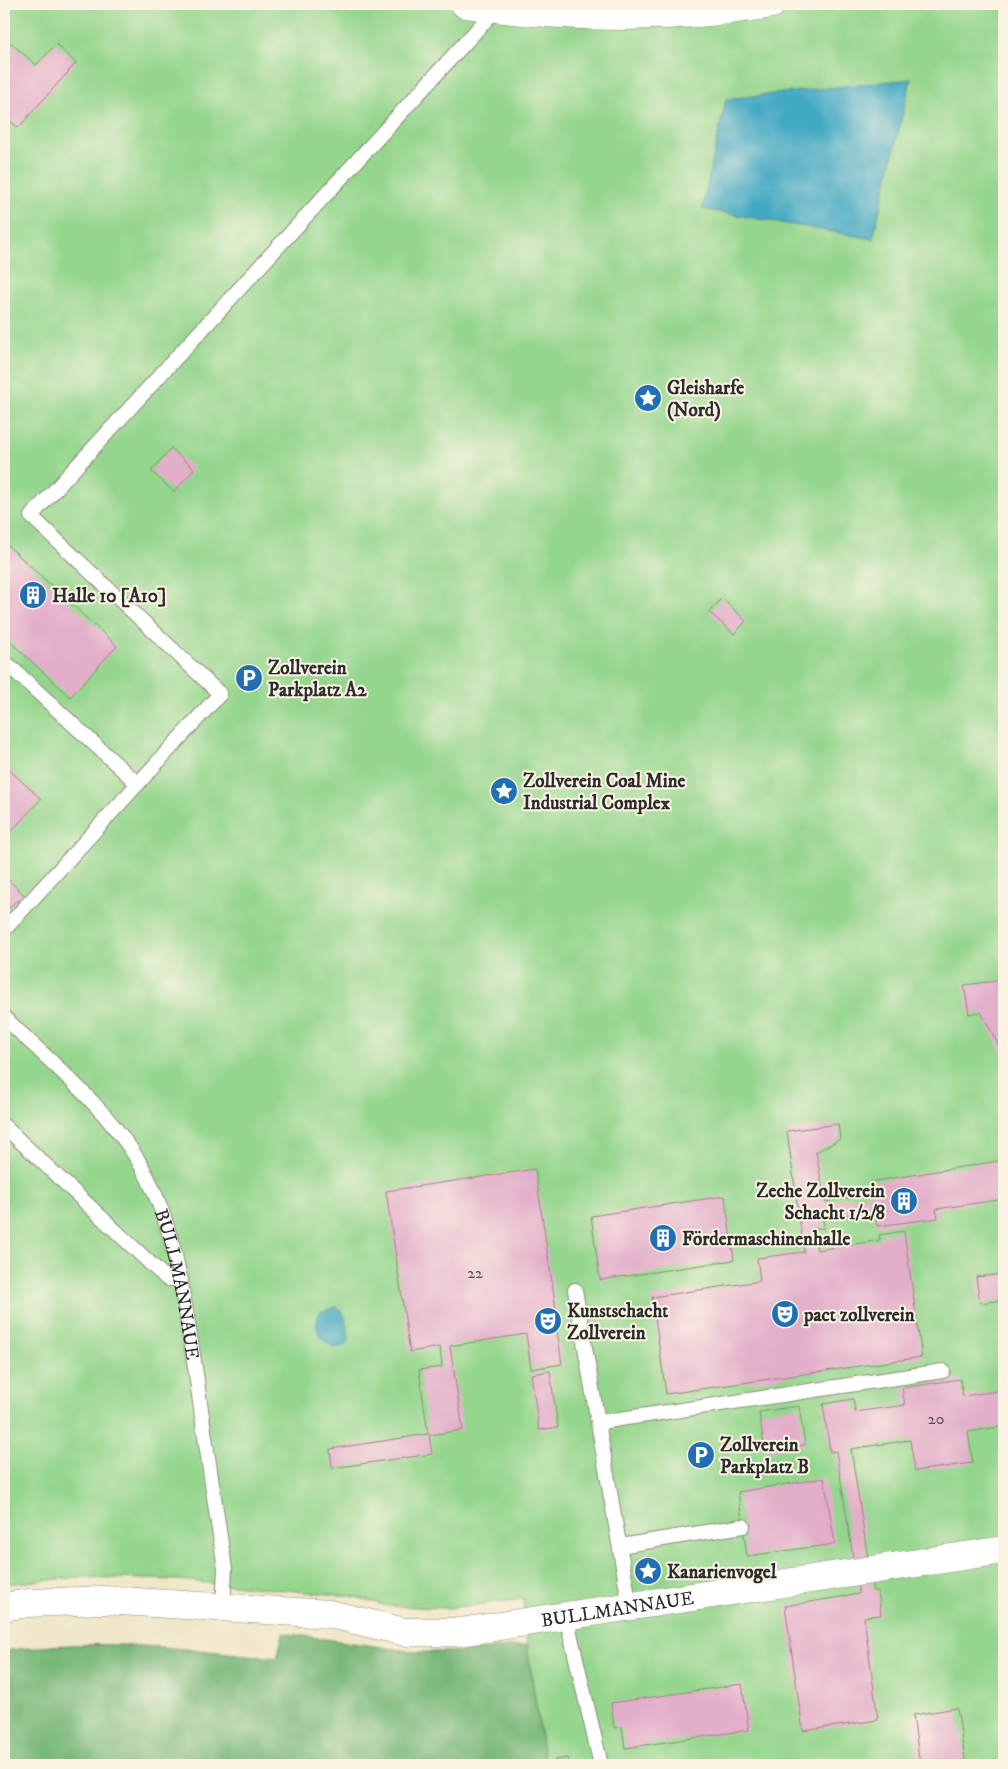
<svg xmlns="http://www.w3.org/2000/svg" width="1008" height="1769" viewBox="0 0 1008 1769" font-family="'IM FELL DW Pica',serif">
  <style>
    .green { fill: #94d68d; stroke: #60805c }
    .forest { fill: #77b778; stroke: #517152 }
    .water { fill: #43a9c3; stroke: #376a77 }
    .building { fill: #e3aeca }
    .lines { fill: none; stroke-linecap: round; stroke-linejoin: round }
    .lane-casing { stroke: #8e897a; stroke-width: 16 }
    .street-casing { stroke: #8e897a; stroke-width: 29 }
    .lane { stroke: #fff; stroke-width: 14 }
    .street { stroke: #fff; stroke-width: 28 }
    .labels { text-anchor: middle; stroke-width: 4; stroke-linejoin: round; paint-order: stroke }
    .number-label { font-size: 16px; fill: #594c53 }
    .poi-label { font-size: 19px; font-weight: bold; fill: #2b2b2b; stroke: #fcf5e5; text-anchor: start }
    .street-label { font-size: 19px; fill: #2b2b2b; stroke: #fcf5e5 }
  </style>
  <rect width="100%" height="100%" fill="#fcf5e5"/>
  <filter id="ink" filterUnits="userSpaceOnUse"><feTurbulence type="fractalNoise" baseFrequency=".02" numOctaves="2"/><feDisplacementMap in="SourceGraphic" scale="10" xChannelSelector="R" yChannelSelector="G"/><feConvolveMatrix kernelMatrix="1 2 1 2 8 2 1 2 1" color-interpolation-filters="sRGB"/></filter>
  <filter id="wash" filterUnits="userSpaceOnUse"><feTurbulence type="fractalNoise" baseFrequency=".0096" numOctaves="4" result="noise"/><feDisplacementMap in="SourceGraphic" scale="20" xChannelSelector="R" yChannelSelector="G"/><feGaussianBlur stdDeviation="1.12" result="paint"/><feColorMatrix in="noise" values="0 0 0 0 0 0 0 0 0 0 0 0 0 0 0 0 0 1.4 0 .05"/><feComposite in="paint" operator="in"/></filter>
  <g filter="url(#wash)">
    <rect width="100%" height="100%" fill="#f0e7c9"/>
    <path class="green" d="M 4,4 L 1004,4 L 1004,1765 L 545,1765 L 527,1645 L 523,1599 L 449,1608 L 388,1606 L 351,1596 L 177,1580 L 80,1577 L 4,1584 Z"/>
    <path class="forest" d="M 283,1633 L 416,1652 L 462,1652 L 527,1645 L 545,1765 L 4,1765 L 4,1651 C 95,1637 186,1649 277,1658 Z"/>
    <g class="water">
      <path d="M 911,79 L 873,239 L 702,209 L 726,99 Z"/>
      <path d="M 337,1307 C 347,1314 348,1330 349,1341 L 344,1346 L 335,1348 C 320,1339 312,1330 320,1312 Z"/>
    </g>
    <g id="blocks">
      <g class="building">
        <path d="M 4,37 L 36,65 L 56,44 L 76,63 L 18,128 L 4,115 Z"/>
        <path d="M 171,448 L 194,469 L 174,492 L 151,471 Z"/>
        <path d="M 4,542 L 117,646 L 70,697 L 4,636 Z"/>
        <path d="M 722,598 L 746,621 L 734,634 L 709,612 Z"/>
        <path d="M 4,765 L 41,799 L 4,839 Z"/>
        <path d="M 4,875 L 30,901 L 16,901 L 9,908 L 4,903 Z"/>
        <path d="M 1004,980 L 1004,1056 L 981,1012 L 969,1014 L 964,985 Z"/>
        <path d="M 838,1124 L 840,1139 L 816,1152 L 825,1202 L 871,1194 L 870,1182 L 1004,1160 L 1004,1199 L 936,1209 L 938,1218 L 877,1226 L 874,1210 L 823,1219 L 824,1228 L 814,1229 L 817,1250 L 880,1240 L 879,1235 L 904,1231 L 922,1357 L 666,1394 L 652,1297 L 760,1281 L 757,1258 L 804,1252 L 787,1131 Z"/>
        <path d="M 535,1169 L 559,1329 L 557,1330 L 562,1364 L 531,1369 L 526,1334 L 450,1346 L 463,1430 L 429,1435 L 432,1454 L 332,1468 L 330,1449 L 428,1434 L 419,1370 L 442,1367 L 440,1347 L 410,1352 L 386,1191 Z"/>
        <path d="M 725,1196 L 734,1260 L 600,1280 L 591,1216 Z"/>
        <path d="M 1004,1274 L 1004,1300 L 980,1303 L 976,1277 Z"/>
        <path d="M 550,1371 L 558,1427 L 539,1430 L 531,1374 Z"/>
        <path d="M 960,1379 L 963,1396 L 1004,1390 L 1004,1426 L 968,1432 L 973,1463 L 915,1471 L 910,1440 L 851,1449 L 873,1591 L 878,1591 L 881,1615 L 864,1617 L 878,1720 L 803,1731 L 785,1606 L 859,1594 L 836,1451 L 830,1452 L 823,1404 L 853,1399 L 855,1412 L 905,1405 L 902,1388 Z"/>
        <path d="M 799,1406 L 805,1445 L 765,1451 L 759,1412 Z"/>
        <path d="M 824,1478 L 835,1544 L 747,1556 L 738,1492 Z"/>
        <path d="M 742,1684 L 749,1730 L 625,1748 L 622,1727 L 614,1728 L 611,1703 Z"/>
        <path d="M 957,1708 L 966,1765 L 920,1765 L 913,1715 Z"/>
        <path d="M 568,1758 L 569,1765 L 555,1765 L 554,1760 Z"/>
      </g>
    </g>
  </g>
  <g filter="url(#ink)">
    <use href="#blocks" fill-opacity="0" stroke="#8e897a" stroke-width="1"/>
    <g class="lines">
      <g class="lane-casing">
        <g id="lane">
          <path d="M 4,661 L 138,784"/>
          <path d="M 4,930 L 220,694 L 31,516 L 497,8"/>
          <path id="s1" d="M 4,1017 C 50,1062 104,1105 138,1160 C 177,1226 184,1301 196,1374 C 205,1439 215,1504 225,1569 L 223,1607"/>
          <path d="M 4,1126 L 167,1279 L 181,1279"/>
          <path d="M 575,1290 L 630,1607"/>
          <path d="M 600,1422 L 943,1371"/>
          <path d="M 620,1546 L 743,1526"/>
          <path d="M 566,1616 L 601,1765"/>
        </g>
      </g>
      <g class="street-casing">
        <g id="street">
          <path d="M 465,4 C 567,19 670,21 772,4"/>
          <path id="s2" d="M 4,1607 L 29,1603 L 103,1600 L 330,1614 L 405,1632 L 460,1632 L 1004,1550"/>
        </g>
      </g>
      <use href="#lane" class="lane"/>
      <use href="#street" class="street"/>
    </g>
  </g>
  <defs>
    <g id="sight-disc" transform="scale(1.4375)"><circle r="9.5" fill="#1f6fb2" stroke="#fcf5e5"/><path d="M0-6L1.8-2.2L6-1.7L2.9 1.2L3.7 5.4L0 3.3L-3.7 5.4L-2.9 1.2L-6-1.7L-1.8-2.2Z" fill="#fff"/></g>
    <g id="building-disc" transform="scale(1.4375)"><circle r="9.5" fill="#1f6fb2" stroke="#fcf5e5"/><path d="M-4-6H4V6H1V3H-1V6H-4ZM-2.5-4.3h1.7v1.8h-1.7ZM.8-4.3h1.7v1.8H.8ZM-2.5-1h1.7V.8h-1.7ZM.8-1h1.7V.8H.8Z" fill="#fff"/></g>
    <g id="parking-disc" transform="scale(1.4375)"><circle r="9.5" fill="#1f6fb2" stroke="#fcf5e5"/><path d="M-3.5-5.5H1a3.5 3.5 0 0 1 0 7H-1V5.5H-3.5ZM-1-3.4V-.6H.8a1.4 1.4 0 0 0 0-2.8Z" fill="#fff"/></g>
    <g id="theatre-disc" transform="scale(1.4375)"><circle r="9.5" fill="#1f6fb2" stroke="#fcf5e5"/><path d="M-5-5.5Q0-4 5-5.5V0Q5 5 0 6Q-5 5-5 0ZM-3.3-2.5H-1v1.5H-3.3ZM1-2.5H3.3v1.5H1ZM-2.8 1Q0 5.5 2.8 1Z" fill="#fff"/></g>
  </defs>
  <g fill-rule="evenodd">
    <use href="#sight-disc" x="648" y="398"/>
    <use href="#building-disc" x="33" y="595"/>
    <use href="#parking-disc" x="249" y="678"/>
    <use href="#sight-disc" x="504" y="791"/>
    <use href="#building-disc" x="904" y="1201"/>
    <use href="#building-disc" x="663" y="1238"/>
    <use href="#theatre-disc" x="785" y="1314"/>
    <use href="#theatre-disc" x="548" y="1321"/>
    <use href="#parking-disc" x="701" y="1455"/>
    <use href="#sight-disc" x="648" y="1571"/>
  </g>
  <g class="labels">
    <g class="number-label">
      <text x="475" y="1278">22</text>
      <text x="936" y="1424">20</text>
    </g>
    <g class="poi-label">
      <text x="667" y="394">Gleisharfe<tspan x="667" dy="22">(Nord)</tspan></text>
      <text x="52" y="602">Halle 10 [A10]</text>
      <text x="268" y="674">Zollverein<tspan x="268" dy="22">Parkplatz A2</tspan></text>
      <text x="523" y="787">Zollverein Coal Mine<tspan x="523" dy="22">Industrial Complex</tspan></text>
      <text x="885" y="1197" text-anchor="end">Zeche Zollverein<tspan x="885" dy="22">Schacht 1/2/8</tspan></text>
      <text x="682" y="1245">Fördermaschinenhalle</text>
      <text x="567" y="1317">Kunstschacht<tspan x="567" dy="22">Zollverein</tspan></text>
      <text x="804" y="1321">pact zollverein</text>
      <text x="720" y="1451">Zollverein<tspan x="720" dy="22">Parkplatz B</tspan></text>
      <text x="667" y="1578">Kanarienvogel</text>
    </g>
    <g class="street-label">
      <text dy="7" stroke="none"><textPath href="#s1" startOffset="328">BULLMANNAUE</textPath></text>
      <text dy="7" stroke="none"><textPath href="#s2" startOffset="618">BULLMANNAUE</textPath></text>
    </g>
  </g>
  <rect width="1008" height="1769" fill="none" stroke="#fcf5e5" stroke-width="20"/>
</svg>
